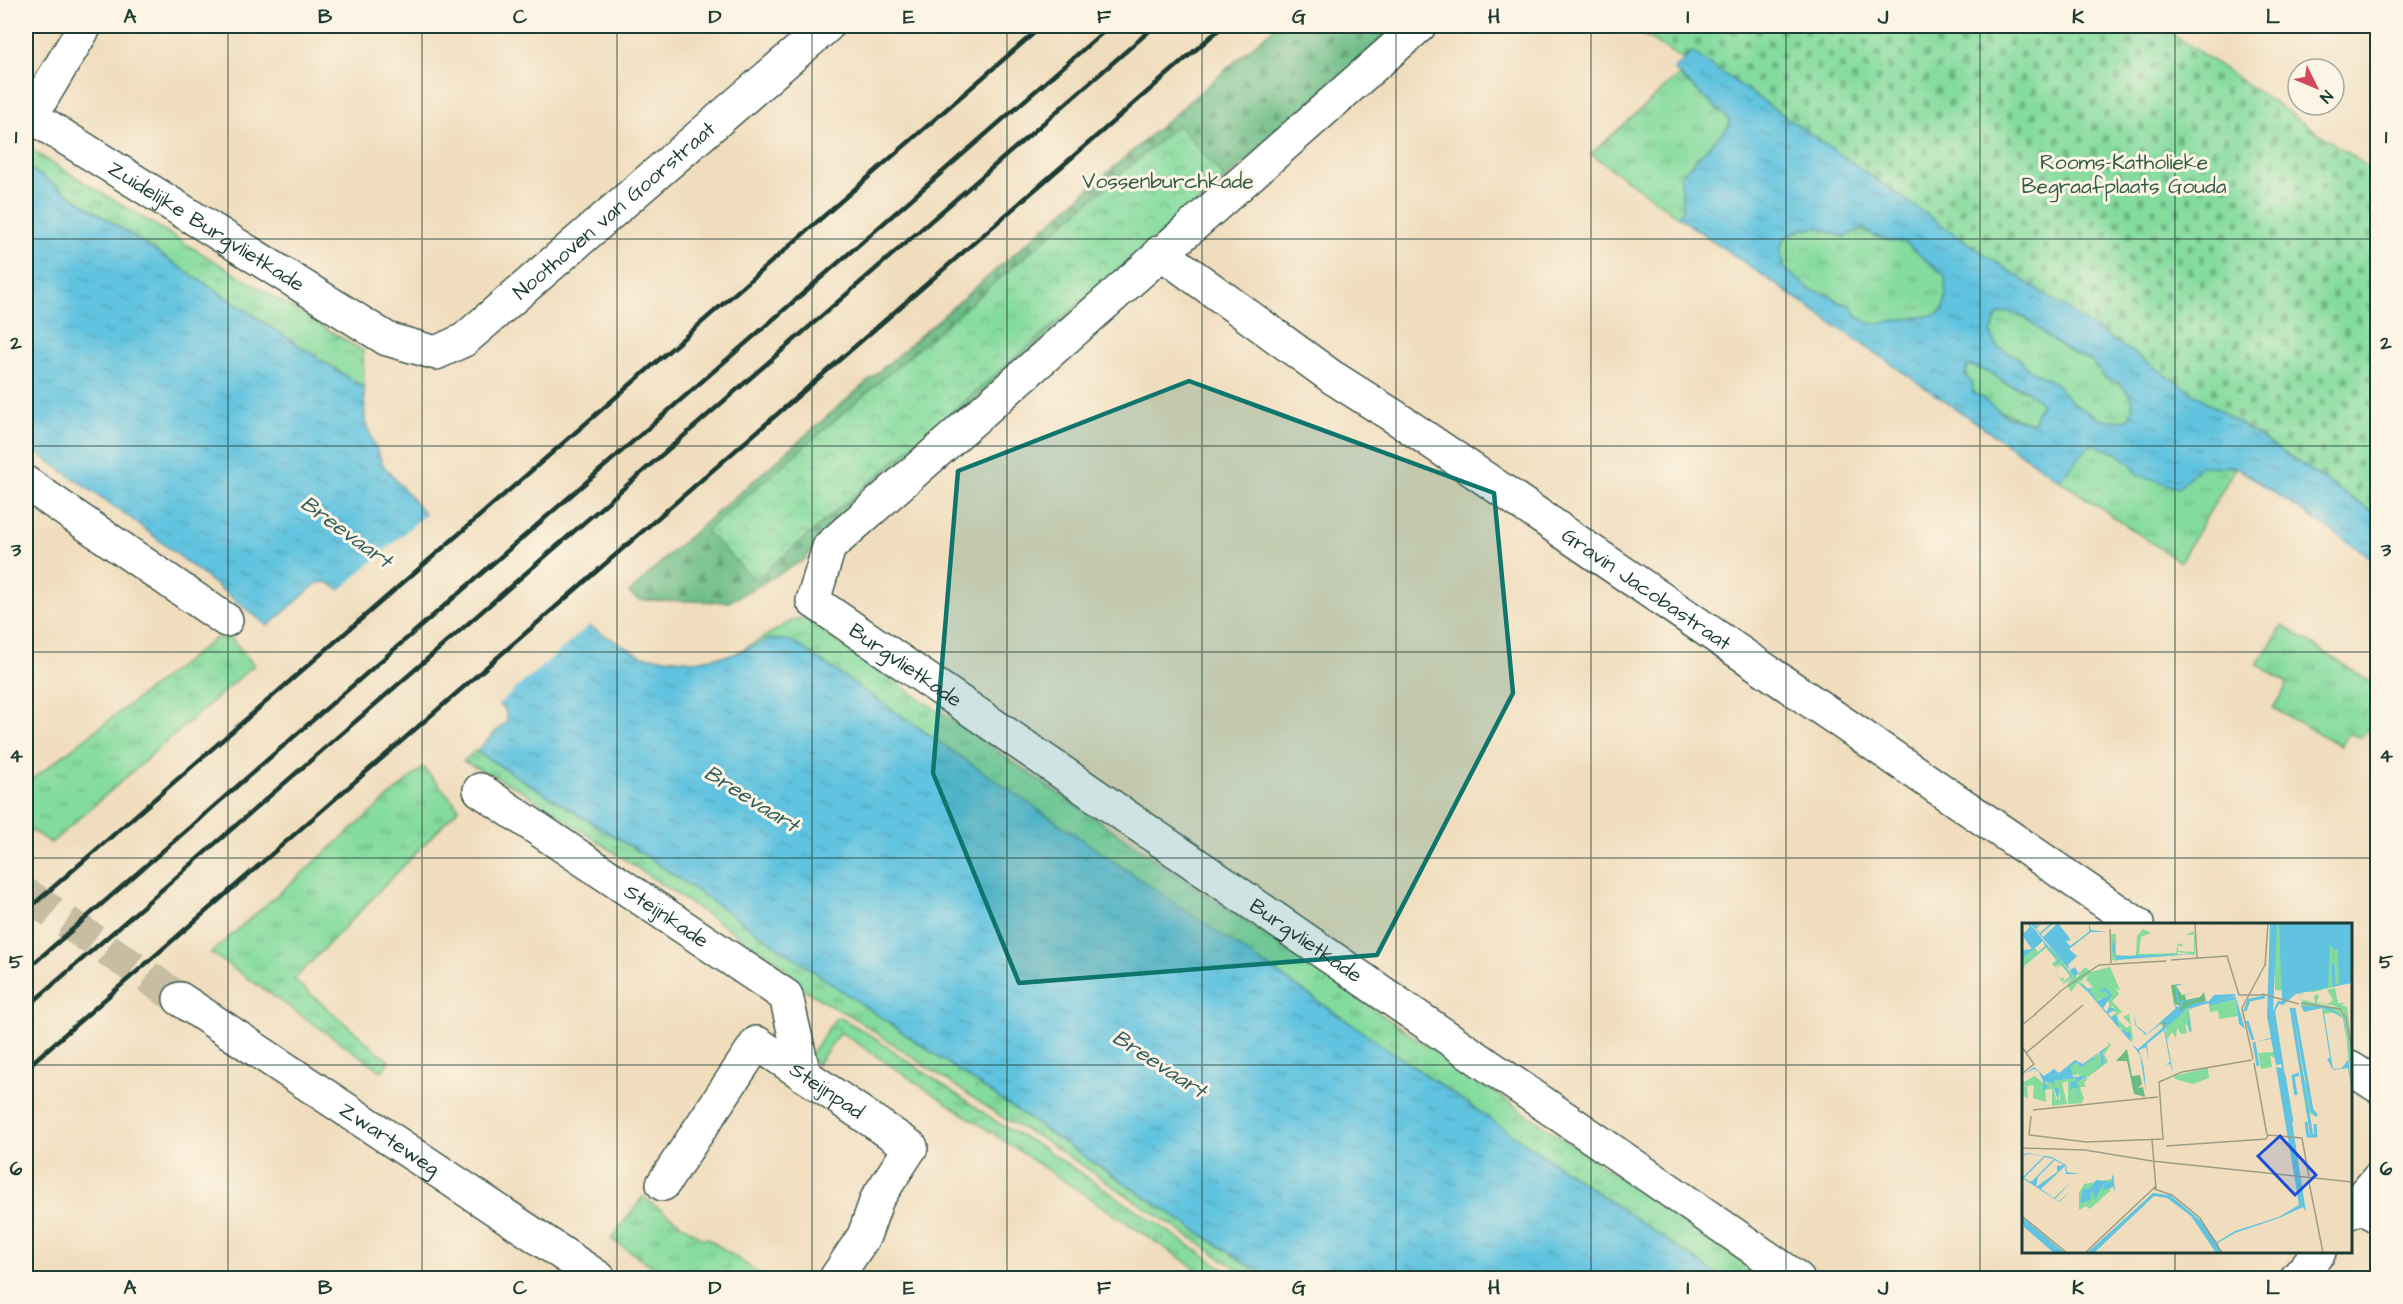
<svg xmlns="http://www.w3.org/2000/svg" width="2403" height="1304" viewBox="0 0 2403 1304" font-family="'Architects Daughter',sans-serif">
  <style>
    .grass { fill: url(#grass-tufts); stroke: #528c69; stroke-width: 1.5 }
    .forest { fill: url(#forest-firs); stroke: #457c5c; stroke-width: 1.5 }
    .cemetery { fill: url(#cemetery-stones); stroke: #528c69; stroke-width: 1.5 }
    .park { fill: url(#park-crowns); stroke: #528c69; stroke-width: 1.5 }
    .water { fill: url(#water-ripples); stroke: #40808a; stroke-width: 1.5; fill-rule: evenodd }
    .pier { fill: #f0ddbd }
    .lines { fill: none; stroke-linecap: round; stroke-linejoin: round }
    .major-tunnel { stroke: #c6bda2; stroke-width: 33; stroke-dasharray: 33 16; stroke-linecap: butt }
    .minor-casing { stroke: #3e5549; stroke-width: 36 }
    .major-casing { stroke: #3e5549; stroke-width: 36 }
    .minor { stroke: #fff; stroke-width: 33 }
    .major { stroke: #fff; stroke-width: 33 }
    .rail { stroke: #1f3d34; stroke-width: 4.5 }
    .marked { fill: #0f766e; fill-opacity: 0.2; stroke: #0f766e; stroke-width: 4.5; stroke-linejoin: round }
    .grid { fill: none; stroke: #1f3d34; stroke-width: 1.5; stroke-opacity: 0.55 }
    .labels { text-anchor: middle; stroke-width: 6; stroke-linejoin: round; paint-order: stroke }
    .park-label { font-size: 21px; fill: #335d49; stroke: #fcf5e5 }
    .street-label { font-size: 21px; fill: #1f3d34; stroke: #fcf5e5 }
    .water-label { font-size: 22px; font-style: italic; fill: #305e5f; stroke: #fcf5e5 }
    .inset-river { fill: none; stroke: #61c3df; stroke-width: 3 }
    .inset-road { fill: none; stroke: #9c9d86; stroke-width: 1.5 }
    .view { fill: #1d4ed8; fill-opacity: 0.15; stroke: #1d4ed8; stroke-width: 3 }
    .inset-edge { fill: none; stroke: #1f3d34; stroke-width: 3 }
    .neatline { fill: none; stroke: #1f3d34; stroke-width: 2 }
    .grid-label { font-size: 20px; text-anchor: middle; font-weight: bold; fill: #1f3d34 }
  </style>
  <defs>
    <pattern id="grass-tufts" width="24" height="20" patternUnits="userSpaceOnUse" patternTransform="scale(1.5)"><rect width="24" height="20" fill="#84db9e"/><path d="M3 7l-1-3M5 7V3M7 7l1-3M15 17l-1-3M17 17v-4M19 17l1-3" fill="none" stroke="#6bb382"/></pattern>
    <pattern id="forest-firs" width="22" height="20" patternUnits="userSpaceOnUse" patternTransform="scale(1.5)"><rect width="22" height="20" fill="#6bbb85"/><path d="M5 1l3.5 6h-7zM16 11l3.5 6h-7z" fill="#57996e"/></pattern>
    <pattern id="cemetery-stones" width="16" height="16" patternUnits="userSpaceOnUse" patternTransform="scale(1.5)"><rect width="16" height="16" fill="#84db9e"/><path d="M2 7V4a2 2 0 0 1 4 0v3zM10 15v-3a2 2 0 0 1 4 0v3z" fill="#6bb382"/></pattern>
    <pattern id="park-crowns" width="20" height="18" patternUnits="userSpaceOnUse" patternTransform="scale(1.5)"><rect width="20" height="18" fill="#84db9e"/><path d="M2 6a3 3 0 1 1 6 0M12 15a3 3 0 1 1 6 0" fill="none" stroke="#6bb382"/></pattern>
    <pattern id="water-ripples" width="26" height="14" patternUnits="userSpaceOnUse" patternTransform="scale(1.5)"><rect width="26" height="14" fill="#61c3df"/><path d="M2 4q2-2 4 0t4 0M15 11q2-2 4 0t4 0" fill="none" stroke="#4fa0b6"/></pattern>
  </defs>
  <rect width="100%" height="100%" fill="#fcf5e5"/>
  <filter id="ink" filterUnits="userSpaceOnUse"><feTurbulence type="fractalNoise" baseFrequency=".0167" numOctaves="2"/><feDisplacementMap in="SourceGraphic" scale="12" xChannelSelector="R" yChannelSelector="G"/><feConvolveMatrix kernelMatrix="1 2 1 2 8 2 1 2 1" color-interpolation-filters="sRGB"/></filter>
  <filter id="wash" filterUnits="userSpaceOnUse"><feTurbulence type="fractalNoise" baseFrequency=".008" numOctaves="4" result="noise"/><feDisplacementMap in="SourceGraphic" scale="24" xChannelSelector="R" yChannelSelector="G"/><feGaussianBlur stdDeviation="1.35" result="paint"/><feColorMatrix in="noise" values="0 0 0 0 0 0 0 0 0 0 0 0 0 0 0 0 0 1.4 0 .05"/><feComposite in="paint" operator="in"/></filter>
  <g filter="url(#wash)">
    <rect width="100%" height="100%" fill="#f0ddbd"/>
    <g class="grass">
      <path d="M 1679,75 L 1729,119 L 1729,126 L 1681,175 L 1683,209 L 1677,216 L 1591,154 Z"/>
      <path d="M 26,147 L 363,351 L 364,388 L 26,166 Z"/>
      <path d="M 1818,228 L 1844,237 L 1862,229 L 1881,239 L 1906,243 L 1945,276 L 1946,297 L 1944,309 L 1936,315 L 1869,324 L 1857,316 L 1851,305 L 1839,303 L 1832,296 L 1811,290 L 1784,268 L 1780,250 L 1784,238 L 1802,229 Z"/>
      <path d="M 2009,312 L 2029,320 L 2049,338 L 2072,353 L 2092,361 L 2104,377 L 2120,384 L 2131,395 L 2133,406 L 2130,417 L 2121,421 L 2099,419 L 2072,403 L 2055,383 L 2031,371 L 2016,356 L 1998,348 L 1991,334 L 1997,315 Z"/>
      <path d="M 1972,365 C 1978,370 1983,370 1989,372 C 1996,375 2000,380 2005,383 C 2019,390 2032,390 2041,405 L 2036,412 L 2035,421 L 2032,423 C 2010,417 1959,397 1967,367 Z"/>
      <path d="M 2091,444 L 2117,453 L 2131,464 L 2236,467 L 2180,562 L 2059,480 Z"/>
      <path d="M 806,618 L 827,635 L 1766,1278 L 1722,1278 L 792,641 L 735,654 L 795,619 Z"/>
      <path d="M 2283,626 L 2369,681 L 2377,680 L 2377,717 L 2361,738 L 2349,733 L 2341,746 L 2273,708 L 2288,684 L 2257,664 Z"/>
      <path d="M 216,638 L 231,638 L 254,665 L 51,843 L 26,827 L 26,784 Z"/>
      <path d="M 476,751 L 646,856 L 1061,1141 L 1268,1278 L 1251,1278 L 1047,1142 L 1005,1119 L 848,1014 L 836,1009 L 791,981 L 785,967 L 521,790 L 463,761 Z"/>
      <path d="M 423,767 L 459,808 L 294,980 L 389,1061 L 382,1071 L 211,953 Z"/>
      <path d="M 839,1017 L 865,1032 L 1003,1126 L 1043,1148 L 1238,1278 L 1210,1278 L 840,1032 L 817,1065 L 809,1056 L 835,1019 Z"/>
      <path d="M 643,1197 L 703,1239 L 707,1238 L 766,1278 L 671,1278 L 611,1239 Z"/>
    </g>
    <path class="forest" d="M 1276,26 L 1400,26 L 836,523 L 804,560 L 729,602 L 638,600 L 629,593 L 675,549 Z"/>
    <path class="cemetery" d="M 1630,26 L 2161,26 L 2377,173 L 2377,515 L 1981,252 L 1692,52 L 1684,60 Z"/>
    <path class="park" d="M 1178,125 L 1225,179 L 755,580 L 706,531 Z"/>
    <g class="water">
      <path d="M 1692,52 L 1981,252 L 2377,515 L 2377,561 L 2236,467 L 2200,466 L 2178,488 L 2137,474 L 2131,464 L 2117,453 L 2091,444 L 2059,480 L 1677,216 L 1683,209 L 1681,175 L 1729,126 L 1729,119 L 1674,70 ZM 1818,228 L 1844,237 L 1862,229 L 1881,239 L 1906,243 L 1945,276 L 1946,297 L 1944,309 L 1936,315 L 1869,324 L 1857,316 L 1851,305 L 1839,303 L 1832,296 L 1811,290 L 1784,268 L 1780,250 L 1784,238 L 1802,229 ZM 2009,312 L 2029,320 L 2049,338 L 2072,353 L 2092,361 L 2104,377 L 2120,384 L 2131,395 L 2133,406 L 2130,417 L 2121,421 L 2099,419 L 2072,403 L 2055,383 L 2031,371 L 2016,356 L 1998,348 L 1991,334 L 1997,315 ZM 1972,366 L 1992,373 L 2006,383 L 2024,389 L 2037,399 L 2041,405 L 2036,412 L 2035,421 L 2032,423 L 2008,417 L 1973,392 L 1972,383 L 1965,375 L 1967,367 Z"/>
      <path d="M 26,166 L 364,388 L 365,422 L 383,465 L 425,514 L 590,627 L 642,656 L 695,661 L 735,654 L 770,639 L 792,641 L 1722,1278 L 1268,1278 L 1061,1141 L 646,856 L 476,751 L 507,721 L 505,709 L 339,589 L 327,582 L 317,583 L 268,626 L 132,519 L 26,445 Z"/>
    </g>
    <path class="pier" d="M 428,512 L 591,624 L 496,706 L 338,592 Z"/>
  </g>
  <g filter="url(#ink)">
    <g class="lines">
      <path class="major-tunnel" d="M 26,894 L 180,999"/>
      <g class="minor-casing">
        <g id="minor">
          <path id="s1" d="M 1419,26 L 829,547 L 813,601 L 1797,1278"/>
          <path id="s2" d="M 26,113 L 387,339 L 436,353 L 464,340 L 827,26"/>
          <path d="M 31,116 L 85,26"/>
          <path id="s3" d="M 1160,252 L 1332,377 L 1395,417 L 2137,924"/>
          <path d="M 26,483 L 226,620"/>
          <path id="s4" d="M 480,790 L 786,996 L 804,1075"/>
          <path d="M 2350,1068 L 2378,1086"/>
          <path id="s5" d="M 663,1184 L 757,1043 L 911,1147 L 877,1199 L 864,1236 L 836,1278"/>
          <path d="M 2358,1203 L 2378,1217"/>
        </g>
      </g>
      <g class="major-casing">
        <g id="major">
          <path id="s6" d="M 180,999 L 599,1278"/>
          <path d="M 2350,1212 L 2378,1179"/>
          <path d="M 2297,1278 L 2319,1252"/>
        </g>
      </g>
      <use href="#minor" class="minor"/>
      <use href="#major" class="major"/>
      <g class="rail">
        <path d="M 26,911 L 1042,26"/>
        <path d="M 26,970 L 1110,26"/>
        <path d="M 26,1008 L 1155,26"/>
        <path d="M 26,1068 L 1223,26"/>
      </g>
    </g>
  </g>
  <path class="marked" d="M 1189,381 L 1494,493 L 1513,693 L 1377,955 L 1019,983 L 933,773 L 958,471 Z"/>
  <path class="grid" d="M 228,26 L 228,1278M 422,26 L 422,1278M 617,26 L 617,1278M 812,26 L 812,1278M 1007,26 L 1007,1278M 1202,26 L 1202,1278M 1396,26 L 1396,1278M 1591,26 L 1591,1278M 1786,26 L 1786,1278M 1980,26 L 1980,1278M 2175,26 L 2175,924M 26,239 L 2378,239M 26,446 L 2378,446M 26,652 L 2378,652M 26,858 L 2378,858M 26,1065 L 2024,1065M 2350,1065 L 2378,1065M 2175,1252 L 2175,1278"/>
  <g class="labels">
    <g class="park-label">
      <text x="2124" y="169">Rooms-Katholieke<tspan x="2124" dy="24">Begraafplaats Gouda</tspan></text>
      <text x="1168" y="188">Vossenburchkade</text>
    </g>
    <g class="street-label">
      <text dy="7" stroke="none"><textPath href="#s2" startOffset="706">Noothoven van Goorstraat</textPath></text>
      <text dy="7" stroke="none"><textPath href="#s2" startOffset="213">Zuidelijke Burgvlietkade</textPath></text>
      <text dy="7" stroke="none"><textPath href="#s3" startOffset="592">Gravin Jacobastraat</textPath></text>
      <text dy="7" stroke="none"><textPath href="#s1" startOffset="956">Burgvlietkade</textPath></text>
      <text dy="7" stroke="none"><textPath href="#s4" startOffset="225">Steijnkade</textPath></text>
      <text dy="7" stroke="none"><textPath href="#s1" startOffset="1442">Burgvlietkade</textPath></text>
      <text dy="7" stroke="none"><textPath href="#s5" startOffset="254">Steijnpad</textPath></text>
      <text dy="7" stroke="none"><textPath href="#s6" startOffset="252">Zwarteweg</textPath></text>
    </g>
    <g class="water-label">
      <text transform="translate(347 531) rotate(36)" y="8">Breevaart</text>
      <text transform="translate(752 798) rotate(32)" y="8">Breevaart</text>
      <text transform="translate(1160 1063) rotate(33)" y="8">Breevaart</text>
    </g>
  </g>
  <g transform="translate(2022 923)">
    <rect width="330" height="330" fill="#f0ddbd"/>
    <path d="M 121,6 L 129,10 L 119,14 L 117,31 L 154,30 L 156,20 L 163,23 L 156,23 L 156,28 L 172,29 L 172,12 L 164,12 L 172,8 L 173,15 L 173,32 L 156,29 L 155,32 L 128,34 L 94,33 L 92,13 L 91,25 L 93,36 L 97,38 L 90,37 L 89,11 L 94,11 L 94,32 L 110,33 L 114,32 L 115,13 L 108,12 L 115,13 ZM 24,22 L 36,37 L 32,40 L 38,38 L 28,25 L 29,25 L 37,34 L 45,27 L 51,31 L 42,38 L 47,48 L 53,46 L 55,55 L 63,44 L 69,49 L 88,44 L 98,67 L 94,66 L 97,71 L 90,78 L 100,89 L 95,92 L 97,98 L 105,105 L 109,102 L 101,94 L 107,91 L 111,116 L 109,120 L 108,111 L 105,113 L 108,110 L 104,111 L 89,94 L 95,89 L 88,88 L 92,85 L 90,83 L 87,88 L 87,78 L 78,80 L 79,75 L 75,78 L 68,69 L 71,64 L 64,57 L 66,52 L 58,59 L 66,70 L 56,60 L 49,69 L 45,62 L 51,53 L 39,37 L 49,53 L 42,61 L 31,47 L 39,56 L 42,54 L 41,59 L 48,53 L 39,42 L 34,46 L 38,41 L 33,44 L 30,41 L 34,37 L 24,25 L 0,45 L 0,36 L 13,25 L 16,29 L 8,37 ZM 313,65 L 316,80 L 324,80 L 319,82 L 325,84 L 330,122 L 325,96 L 321,88 L 311,82 L 292,81 L 314,84 L 323,94 L 329,123 L 330,135 L 330,162 L 322,95 L 312,89 L 302,91 L 301,85 L 309,86 L 307,84 L 278,84 L 281,79 L 278,76 L 277,73 L 279,71 L 283,71 L 278,72 L 278,76 L 293,80 L 292,73 L 297,71 L 295,80 L 306,81 L 311,77 L 305,67 ZM 182,80 L 167,87 L 170,109 L 163,100 L 165,110 L 159,111 L 155,105 L 154,115 L 150,109 L 145,117 L 144,105 L 164,87 ZM 270,83 L 281,151 L 292,193 L 286,189 ZM 84,117 L 89,122 L 82,131 L 86,139 L 67,153 L 62,161 L 64,164 L 58,164 L 62,176 L 59,179 L 62,180 L 46,181 L 46,158 L 40,160 L 45,181 L 30,183 L 30,166 L 23,167 L 24,179 L 11,175 L 12,162 L 5,163 L 6,176 L 0,172 L 0,166 L 4,174 L 1,166 L 5,160 L 0,165 L 0,160 L 13,153 L 21,160 L 30,160 L 34,176 L 38,177 L 38,166 L 32,164 L 32,158 L 54,155 L 54,159 L 48,159 L 51,167 L 54,160 L 66,154 L 60,144 L 83,139 L 80,130 L 87,122 Z" fill="#84db9e"/>
    <path d="M 161,61 L 154,63 L 160,72 L 172,70 L 163,72 L 164,77 L 178,74 L 182,69 L 184,78 L 162,86 L 140,105 L 141,101 L 137,102 L 159,83 L 152,81 L 149,62 ZM 105,126 L 110,153 L 118,152 L 120,161 L 116,165 L 121,164 L 123,174 L 112,171 L 105,138 L 94,138 Z" fill="#6bbb85"/>
    <path d="M 253,0 L 330,0 L 330,59 L 292,69 L 253,67 ZM 78,130 L 79,141 L 60,156 L 56,151 L 38,156 L 37,152 L 53,140 L 60,143 ZM 186,145 L 187,155 L 171,161 L 153,156 L 152,153 ZM 90,256 L 88,268 L 68,286 L 64,283 L 57,287 L 57,270 L 62,261 Z" fill="#84db9e"/>
    <path d="M 213,77 L 216,93 L 197,96 L 196,88 L 188,89 L 187,82 ZM 252,129 L 253,135 L 248,133 L 250,144 L 239,146 L 236,130 Z" fill="#84db9e"/>
    <path d="M 5,0 L 7,0 L 51,53 L 44,60 L 49,53 L 38,38 L 32,41 L 36,37 L 24,23 L 0,43 L 23,23 L 21,18 L 0,36 L 1,27 L 10,26 L 0,12 L 8,4 ZM 8,0 L 16,0 L 13,4 L 20,0 L 14,6 L 18,10 L 29,0 L 32,0 L 19,11 L 21,14 L 36,0 L 49,17 L 44,18 L 48,23 L 67,9 L 67,0 L 69,7 L 85,9 L 69,9 L 47,26 L 55,33 L 46,42 L 48,47 L 53,44 L 56,50 L 63,47 L 53,53 ZM 248,0 L 255,0 L 251,88 L 256,78 L 260,78 L 257,0 L 330,0 L 330,60 L 274,71 L 261,82 L 257,81 L 253,88 L 284,289 L 281,284 L 257,295 L 213,310 L 196,320 L 198,330 L 194,330 L 169,293 L 145,275 L 132,273 L 72,330 L 65,330 L 131,270 L 148,272 L 178,297 L 195,319 L 213,308 L 257,294 L 277,282 L 254,144 L 260,145 L 259,141 L 254,142 L 249,116 L 233,119 L 249,115 L 245,93 ZM 308,22 L 311,26 L 311,40 L 312,27 L 316,27 L 317,61 L 306,65 ZM 92,13 L 94,33 L 172,31 L 94,37 L 90,25 ZM 63,56 L 60,60 L 66,66 L 71,64 L 68,68 L 75,78 L 87,73 L 83,68 L 80,69 L 78,67 L 84,65 L 90,72 L 81,85 L 85,89 L 87,84 L 93,86 L 86,91 L 89,94 L 94,92 L 98,106 L 109,111 L 108,118 L 59,61 ZM 161,61 L 154,63 L 157,78 L 181,75 L 181,69 L 182,75 L 161,79 L 160,84 L 167,80 L 161,84 L 158,84 L 159,88 L 172,80 L 187,78 L 192,72 L 213,71 L 223,106 L 217,101 L 213,73 L 165,86 L 169,108 L 167,109 L 165,86 L 143,106 L 151,150 L 148,141 L 144,142 L 148,139 L 142,107 L 125,121 L 127,138 L 124,124 L 117,127 L 122,145 L 124,169 L 118,132 L 110,121 L 116,126 L 145,101 L 142,98 L 124,112 L 113,102 L 112,90 L 114,102 L 125,111 L 154,85 L 151,81 L 156,84 L 160,80 L 155,79 L 153,62 ZM 279,83 L 307,84 L 322,95 L 330,169 L 326,145 L 311,147 L 305,136 L 308,135 L 300,85 L 282,89 ZM 301,84 L 321,95 L 327,135 L 320,145 L 311,146 ZM 87,122 L 80,130 L 83,139 L 69,151 L 79,141 L 78,129 L 71,135 L 74,139 L 70,136 L 60,144 L 54,140 L 48,144 L 51,154 L 66,153 L 54,160 L 56,162 L 57,176 L 55,164 L 49,167 L 48,159 L 54,159 L 54,155 L 32,158 L 32,164 L 38,166 L 36,177 L 30,160 L 22,159 L 26,164 L 22,167 L 22,178 L 21,158 L 17,149 L 12,146 L 3,151 L 12,144 L 22,153 L 32,146 L 37,150 L 53,137 L 61,141 ZM 4,230 L 30,234 L 44,242 L 45,249 L 58,251 L 44,251 L 43,243 L 19,266 L 32,275 L 50,258 L 33,276 L 37,278 L 50,267 L 37,279 L 53,289 L 0,255 L 22,233 L 5,231 L 0,235 ZM 23,234 L 32,236 L 9,259 L 2,255 ZM 33,237 L 42,242 L 35,243 L 35,249 L 14,264 L 16,254 ZM 91,250 L 93,269 L 91,264 L 81,267 L 82,260 L 73,277 L 70,267 L 68,277 L 58,280 L 61,266 L 68,266 L 74,257 L 89,259 ZM 0,294 L 43,330 L 32,330 L 2,304 Z" fill="#61c3df" fill-rule="evenodd"/>
    <path class="inset-river" d="M 311,40 L 312,63M 187,81 L 213,75M 269,85 L 290,214M 272,85 L 290,187 L 295,193M 223,88 L 227,77 L 243,74M 225,98 L 231,117M 232,119 L 236,143M 262,152 L 270,199M 274,172 L 271,153 L 277,151M 284,199 L 286,213 L 294,213 L 293,201"/>
    <path class="inset-road" d="M 173,0 L 175,35M 88,6 L 89,40M 149,37 L 205,33 L 217,72 L 243,72M 243,43 L 246,0M 37,69 L 77,42 L 144,38M 240,71 L 277,81M 279,80 L 318,86 L 324,95 L 330,127M 12,92 L 38,69M 0,102 L 15,90M 0,124 L 12,141 L 0,151M 4,130 L 61,82M 231,136 L 220,85 L 244,40M 232,140 L 245,212M 11,187 L 136,174M 7,212 L 9,193M 7,212 L 64,219 L 141,216 L 137,159 L 160,149 L 230,137M 130,216 L 134,266M 244,216 L 246,212 L 280,215 L 287,254M 144,223 L 244,216M 0,225 L 63,227 L 130,238 L 330,259M 287,259 L 301,330M 132,266 L 150,272 L 178,295 L 200,330M 0,293 L 45,330M 63,330 L 134,263"/>
    <path class="view" d="M 258,213 L 294,252 L 273,272 L 236,233 Z"/>
    <rect width="330" height="330" class="inset-edge"/>
  </g>
  <rect width="2403" height="1304" fill="none" stroke="#fcf5e5" stroke-width="66"/>
  <g transform="translate(2316 87) rotate(133)"><circle r="28" fill="#fcf5e5" stroke="#a4ab9e" stroke-width="1.5"/>
  <path d="M0-4.5L10 22L0 15L-10 22Z" fill="#d1495b"/>
  <text y="-9" font-size="16" font-weight="bold" text-anchor="middle" fill="#1f3d34">N</text>
  </g>
  <rect x="33" y="33" width="2337" height="1238" class="neatline"/>
  <g class="grid-label">
    <text x="130" y="23">A</text>
    <text x="325" y="23">B</text>
    <text x="520" y="23">C</text>
    <text x="715" y="23">D</text>
    <text x="909" y="23">E</text>
    <text x="1104" y="23">F</text>
    <text x="1299" y="23">G</text>
    <text x="1494" y="23">H</text>
    <text x="1688" y="23">I</text>
    <text x="1883" y="23">J</text>
    <text x="2078" y="23">K</text>
    <text x="2273" y="23">L</text>
    <text x="16" y="143">1</text>
    <text x="2386" y="143">1</text>
    <text x="16" y="349">2</text>
    <text x="2386" y="349">2</text>
    <text x="16" y="556">3</text>
    <text x="2386" y="556">3</text>
    <text x="16" y="762">4</text>
    <text x="2386" y="762">4</text>
    <text x="16" y="968">5</text>
    <text x="2386" y="968">5</text>
    <text x="16" y="1175">6</text>
    <text x="2386" y="1175">6</text>
    <text x="130" y="1294">A</text>
    <text x="325" y="1294">B</text>
    <text x="520" y="1294">C</text>
    <text x="715" y="1294">D</text>
    <text x="909" y="1294">E</text>
    <text x="1104" y="1294">F</text>
    <text x="1299" y="1294">G</text>
    <text x="1494" y="1294">H</text>
    <text x="1688" y="1294">I</text>
    <text x="1883" y="1294">J</text>
    <text x="2078" y="1294">K</text>
    <text x="2273" y="1294">L</text>
  </g>
</svg>
